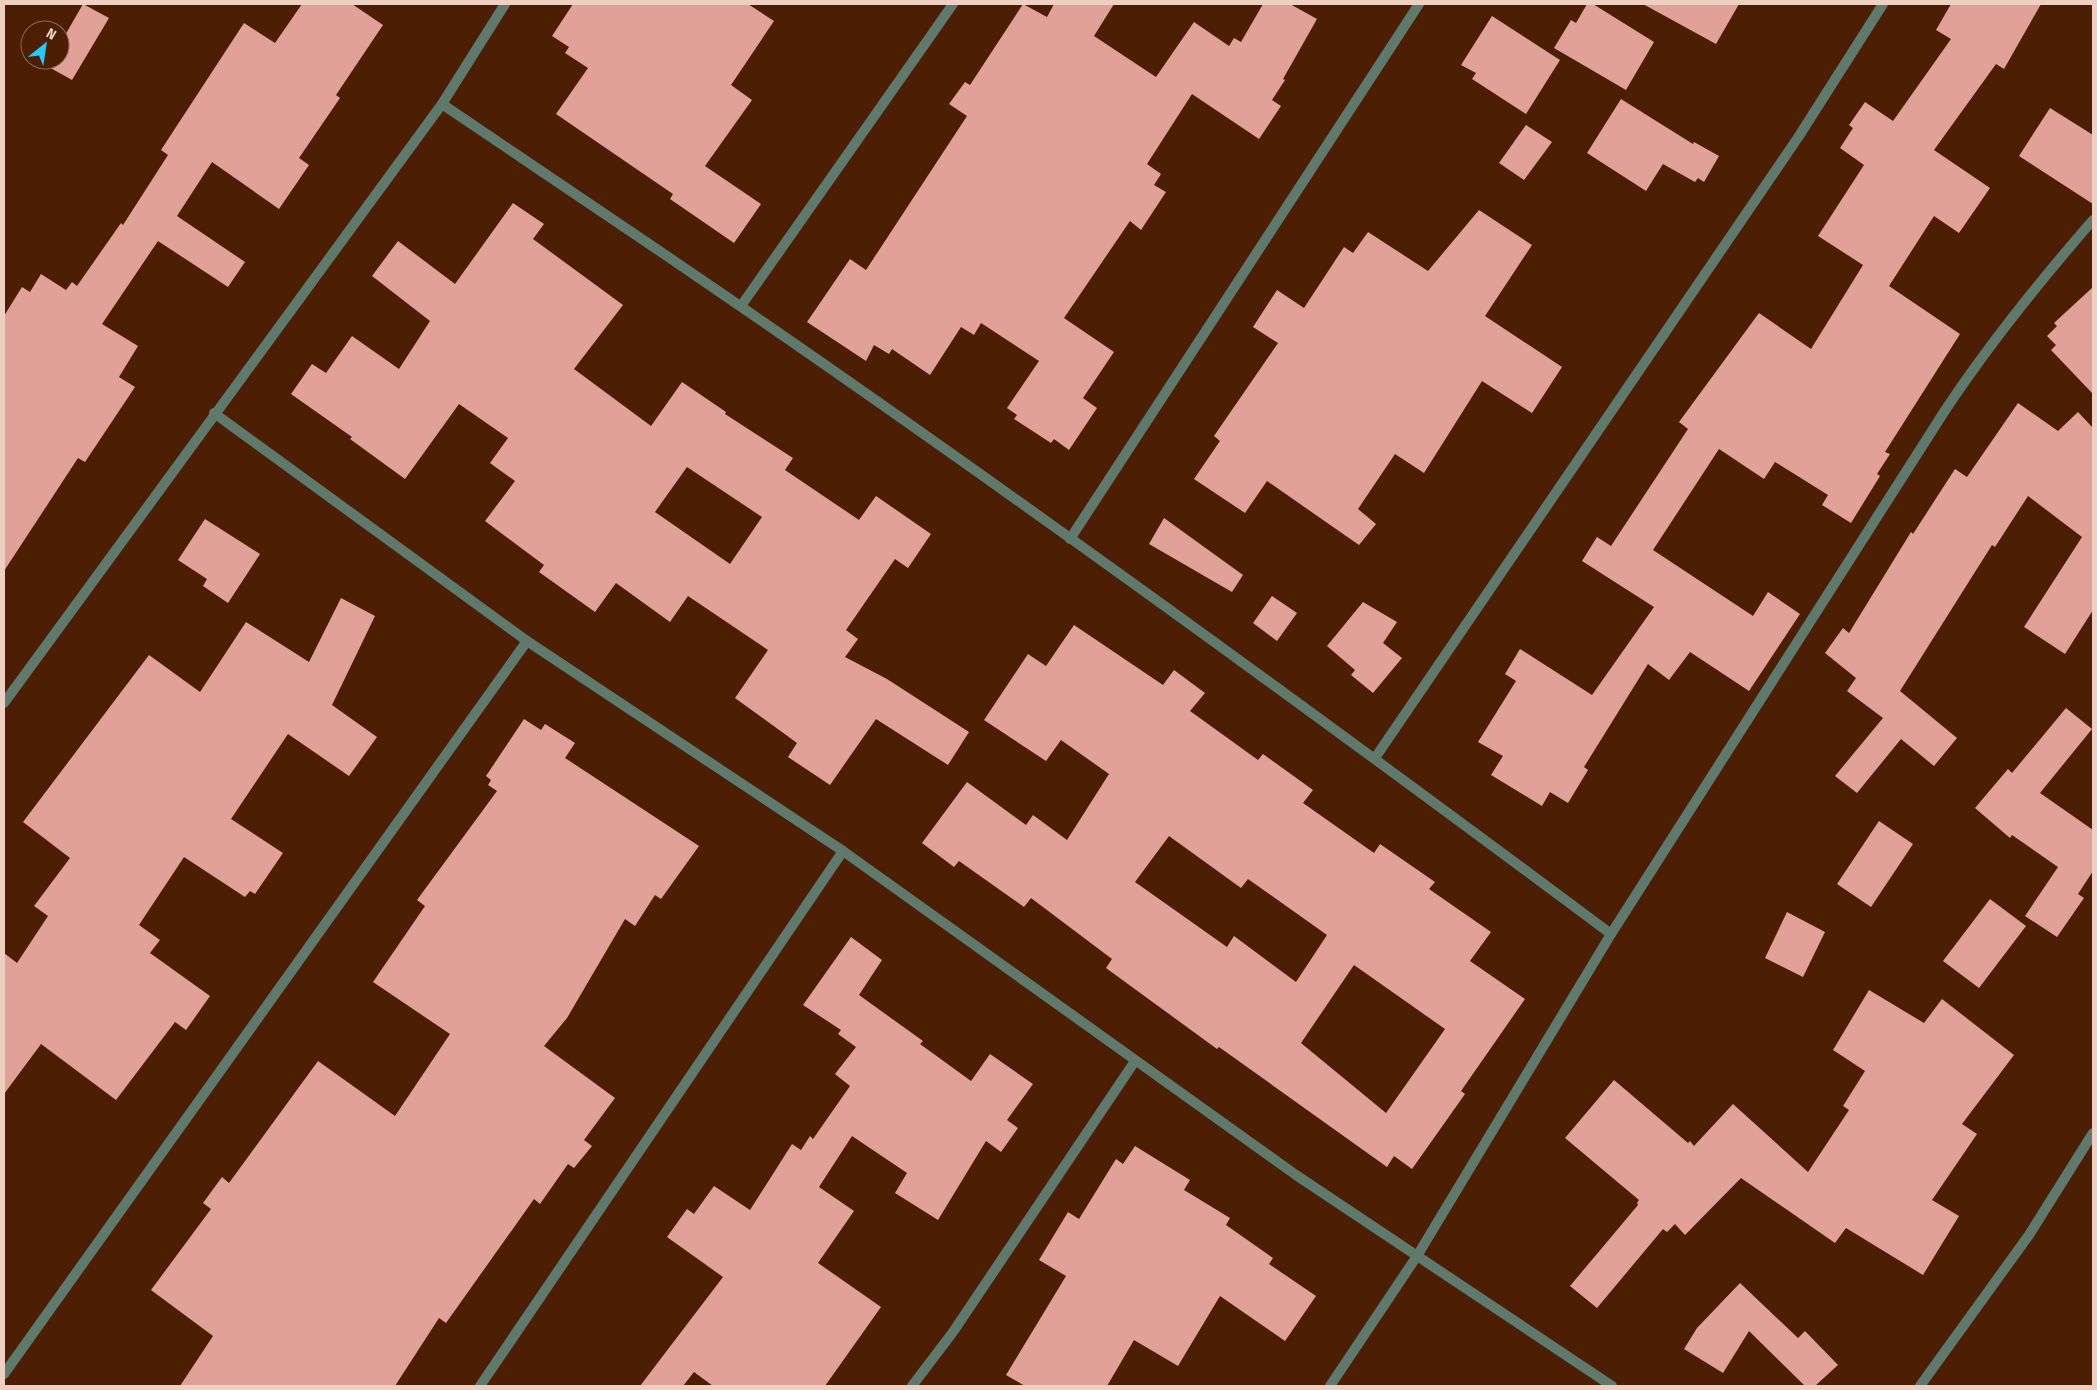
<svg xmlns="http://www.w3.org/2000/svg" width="2097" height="1390" viewBox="0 0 2097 1390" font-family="'Fira Sans Condensed',sans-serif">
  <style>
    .building { fill: #e1a199; fill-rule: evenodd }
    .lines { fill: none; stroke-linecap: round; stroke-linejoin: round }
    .street { stroke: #5f796d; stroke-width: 10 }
  </style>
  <rect width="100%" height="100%" fill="#4c1f04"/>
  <g class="building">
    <path d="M 83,4 L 109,18 L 72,80 L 47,66 L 51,60 L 60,60 L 60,44 Z"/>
    <path d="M 302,4 L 352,4 L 383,25 L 336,95 L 340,98 L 299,158 L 309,165 L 279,209 L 212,162 L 177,216 L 245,262 L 228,287 L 158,241 L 102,324 L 138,346 L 119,377 L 135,387 L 85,462 L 78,458 L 4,571 L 4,316 L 22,287 L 30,292 L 41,274 L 66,290 L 72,282 L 77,286 L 121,223 L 123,225 L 168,155 L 161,150 L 244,23 L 275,43 Z"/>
    <path d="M 573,4 L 748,4 L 774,21 L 731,85 L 752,100 L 705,166 L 761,204 L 734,243 L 670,199 L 673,194 L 556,114 L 588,68 L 565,53 L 569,47 L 552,36 Z"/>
    <path d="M 1023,4 L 1047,17 L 1054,4 L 1114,4 L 1094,36 L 1156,77 L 1194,22 L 1229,46 L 1234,38 L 1241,42 L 1263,4 L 1290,4 L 1317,19 L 1283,79 L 1285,80 L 1272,100 L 1281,106 L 1259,139 L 1192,94 L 1147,164 L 1161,174 L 1154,185 L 1166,192 L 1141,230 L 1130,221 L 1064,318 L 1114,352 L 1083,398 L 1097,408 L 1069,450 L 1054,439 L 1051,443 L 1014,419 L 1017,415 L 1007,408 L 1039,361 L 981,323 L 974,335 L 961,327 L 930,375 L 892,349 L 889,354 L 874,345 L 866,361 L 807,322 L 850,259 L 866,270 L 967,116 L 949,104 L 965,82 L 970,85 Z"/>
    <path d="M 1587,4 L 1593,4 L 1654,42 L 1626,90 L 1554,48 L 1571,20 L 1576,23 Z"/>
    <path d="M 1643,4 L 1739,4 L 1716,44 Z"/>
    <path d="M 1951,4 L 2041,4 L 2004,69 L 1996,64 L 1934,150 L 1990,188 L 1959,233 L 1934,216 L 1889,286 L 1960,334 L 1885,452 L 1890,454 L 1877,474 L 1880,476 L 1851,523 L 1822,505 L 1828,495 L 1775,462 L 1764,479 L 1719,449 L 1653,550 L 1753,616 L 1768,592 L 1800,614 L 1749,691 L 1690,652 L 1669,680 L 1648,664 L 1584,767 L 1588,770 L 1568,803 L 1550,792 L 1542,806 L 1491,775 L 1503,756 L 1478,742 L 1516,681 L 1505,674 L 1520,649 L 1592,695 L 1654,607 L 1582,561 L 1597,537 L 1611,546 L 1688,429 L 1679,422 L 1759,313 L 1811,349 L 1863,265 L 1818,236 L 1864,165 L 1840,148 L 1853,128 L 1849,125 L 1865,102 L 1893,121 L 1951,39 L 1936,30 Z"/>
    <path d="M 1492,16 L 1560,60 L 1526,114 L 1472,79 L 1476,73 L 1461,65 Z"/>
    <path d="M 1621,99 L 1693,144 L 1694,142 L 1719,156 L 1704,182 L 1698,178 L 1695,182 L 1663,164 L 1646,191 L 1587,153 Z"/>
    <path d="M 2050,108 L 2093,135 L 2093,204 L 2019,156 Z"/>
    <path d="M 1526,125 L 1552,142 L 1524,180 L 1499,163 Z"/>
    <path d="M 513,203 L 544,224 L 533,239 L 623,305 L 574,369 L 651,426 L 682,382 L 726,412 L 725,414 L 793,458 L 785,470 L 859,520 L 876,496 L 931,534 L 908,568 L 895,559 L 846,630 L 858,639 L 845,657 L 887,679 L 969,732 L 948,765 L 876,719 L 830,785 L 788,757 L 797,743 L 735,698 L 768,650 L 688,596 L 670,622 L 616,583 L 595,612 L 539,572 L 544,565 L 485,521 L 515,481 L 490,463 L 508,438 L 459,404 L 405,479 L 350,439 L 352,437 L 291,394 L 312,364 L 326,373 L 352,336 L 399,369 L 430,321 L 372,276 L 398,241 L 455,284 ZM 687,467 L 762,517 L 730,564 L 655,512 Z"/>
    <path d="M 1479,210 L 1532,245 L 1485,316 L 1562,367 L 1532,413 L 1482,381 L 1424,473 L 1395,454 L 1358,509 L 1376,524 L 1359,545 L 1267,481 L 1245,513 L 1194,479 L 1220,441 L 1214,436 L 1278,343 L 1253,327 L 1277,290 L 1304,308 L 1344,247 L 1353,253 L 1368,232 L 1428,271 Z"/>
    <path d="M 2093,287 L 2093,394 L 2051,350 L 2056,345 L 2047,336 L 2057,326 L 2054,323 Z"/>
    <path d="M 2018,403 L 2058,431 L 2078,412 L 2093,428 L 2093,610 L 2065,654 L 2024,627 L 2082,537 L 2028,496 L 1995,547 L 1992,545 L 1900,691 L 1957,738 L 1934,766 L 1901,739 L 1857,793 L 1835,776 L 1883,718 L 1847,691 L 1856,678 L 1825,653 L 1843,628 L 1849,633 L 1911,532 L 1913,534 L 1955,469 L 1967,477 Z"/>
    <path d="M 1164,518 L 1243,575 L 1232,592 L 1149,544 Z"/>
    <path d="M 205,519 L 260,554 L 228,603 L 203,586 L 207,579 L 178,560 Z"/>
    <path d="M 1272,596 L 1297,613 L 1277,641 L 1253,623 Z"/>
    <path d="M 341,598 L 375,616 L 332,705 L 377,737 L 349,776 L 288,734 L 231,819 L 283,853 L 255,894 L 250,891 L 245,897 L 184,857 L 139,925 L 160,940 L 150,953 L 210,996 L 186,1030 L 175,1022 L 116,1100 L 41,1044 L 4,1094 L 4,953 L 17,963 L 48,916 L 34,906 L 70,858 L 23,822 L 149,655 L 200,692 L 246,622 L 309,662 Z"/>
    <path d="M 1363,602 L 1397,622 L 1383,643 L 1402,658 L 1373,693 L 1351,675 L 1355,670 L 1327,646 Z"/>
    <path d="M 1074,625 L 1163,685 L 1174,670 L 1205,693 L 1190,711 L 1258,760 L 1263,754 L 1313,790 L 1303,803 L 1374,853 L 1380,844 L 1435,882 L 1429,889 L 1491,932 L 1470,961 L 1525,999 L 1461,1091 L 1465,1094 L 1412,1169 L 1394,1156 L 1387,1167 L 1219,1047 L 1217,1049 L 1106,968 L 1112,959 L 1031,898 L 1024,907 L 959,861 L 954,867 L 922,843 L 967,782 L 1026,825 L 1033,815 L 1067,840 L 1109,774 L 1061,740 L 1046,761 L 984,720 L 1028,654 L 1046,666 ZM 1169,836 L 1241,888 L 1248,879 L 1327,935 L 1296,982 L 1234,936 L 1227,947 L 1135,882 ZM 1354,965 L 1445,1029 L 1386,1113 L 1301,1043 Z"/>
    <path d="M 2066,708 L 2092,729 L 2040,793 L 2093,830 L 2093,871 L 2078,894 L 2084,898 L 2057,937 L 2025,916 L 2058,867 L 2012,835 L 2010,838 L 1975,808 L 2008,769 L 2012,773 Z"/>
    <path d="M 524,719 L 541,730 L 545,724 L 575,743 L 565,758 L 699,846 L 661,899 L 655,895 L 635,926 L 625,919 L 567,1018 L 544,1046 L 615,1098 L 584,1140 L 592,1146 L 574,1168 L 568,1164 L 540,1204 L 534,1199 L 446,1323 L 439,1318 L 395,1386 L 180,1386 L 213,1336 L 151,1290 L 211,1209 L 203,1203 L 222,1177 L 229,1183 L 318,1061 L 395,1116 L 450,1034 L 373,982 L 425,906 L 417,900 L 497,791 L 488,785 L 491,780 L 486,776 Z"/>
    <path d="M 1879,821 L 1913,844 L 1871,907 L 1837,884 Z"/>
    <path d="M 1990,899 L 2026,926 L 1979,988 L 1943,961 Z"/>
    <path d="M 1787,912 L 1825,932 L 1803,977 L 1765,958 Z"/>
    <path d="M 851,937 L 882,960 L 859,995 L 923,1041 L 920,1044 L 971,1081 L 990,1054 L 1033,1084 L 1007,1120 L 1018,1128 L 1001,1152 L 986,1141 L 938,1220 L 895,1193 L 907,1173 L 852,1136 L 819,1187 L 854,1211 L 818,1263 L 881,1307 L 825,1386 L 713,1386 L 694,1372 L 683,1386 L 640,1386 L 723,1277 L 667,1237 L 687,1209 L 694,1214 L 714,1186 L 750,1210 L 792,1144 L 801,1150 L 810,1136 L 813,1139 L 850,1086 L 835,1074 L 856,1047 L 838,1034 L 841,1030 L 803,1005 Z"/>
    <path d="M 1869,990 L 1924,1023 L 1942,999 L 2014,1055 L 1962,1124 L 1977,1134 L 1932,1200 L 1959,1216 L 1923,1275 L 1846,1228 L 1835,1243 L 1741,1178 L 1685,1235 L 1675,1224 L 1667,1232 L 1663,1229 L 1597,1308 L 1570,1286 L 1638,1205 L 1637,1203 L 1639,1200 L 1565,1138 L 1614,1080 L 1688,1143 L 1690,1141 L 1694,1146 L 1733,1104 L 1808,1172 L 1849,1110 L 1843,1106 L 1865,1071 L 1833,1050 Z"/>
    <path d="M 1135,1146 L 1190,1180 L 1184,1190 L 1230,1218 L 1226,1225 L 1273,1258 L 1269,1264 L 1316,1296 L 1285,1341 L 1220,1296 L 1178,1366 L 1134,1340 L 1107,1386 L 1025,1386 L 1006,1375 L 1066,1276 L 1039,1260 L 1068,1212 L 1079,1219 L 1116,1159 L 1123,1164 Z"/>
    <path d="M 1740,1283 L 1798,1338 L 1805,1331 L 1838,1365 L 1815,1386 L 1805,1386 L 1749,1331 L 1723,1373 L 1684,1349 L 1697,1328 Z"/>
  </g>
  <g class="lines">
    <g class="street">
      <path d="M 442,104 C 541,171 641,238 740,306 C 1035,509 1324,720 1611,934"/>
      <path d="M 741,306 L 953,4"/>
      <path d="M 214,413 L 527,641 L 843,851 L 1296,1175 L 1612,1386"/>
      <path d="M 1070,539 L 1419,4"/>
      <path d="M 4,703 L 442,104 L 505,4"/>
      <path d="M 1375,758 L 1799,136 L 1883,4"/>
      <path d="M 4,1374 L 527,641"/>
      <path d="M 480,1386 L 843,851"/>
      <path d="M 912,1386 L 953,1332 L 1135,1061"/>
      <path d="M 1330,1386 L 1417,1256 L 1611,934 L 1944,412 C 1989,344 2039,282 2093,220"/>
      <path d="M 1920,1386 L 2029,1235 L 2093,1133"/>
    </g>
  </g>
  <rect width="2097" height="1390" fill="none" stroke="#eed0c2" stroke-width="10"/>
  <g transform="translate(45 45) rotate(30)"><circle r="24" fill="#4c1f04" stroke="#8d6650"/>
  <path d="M0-4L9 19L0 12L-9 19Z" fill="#25c9fe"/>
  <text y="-8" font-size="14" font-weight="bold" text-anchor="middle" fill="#eed0c2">N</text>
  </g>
</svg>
